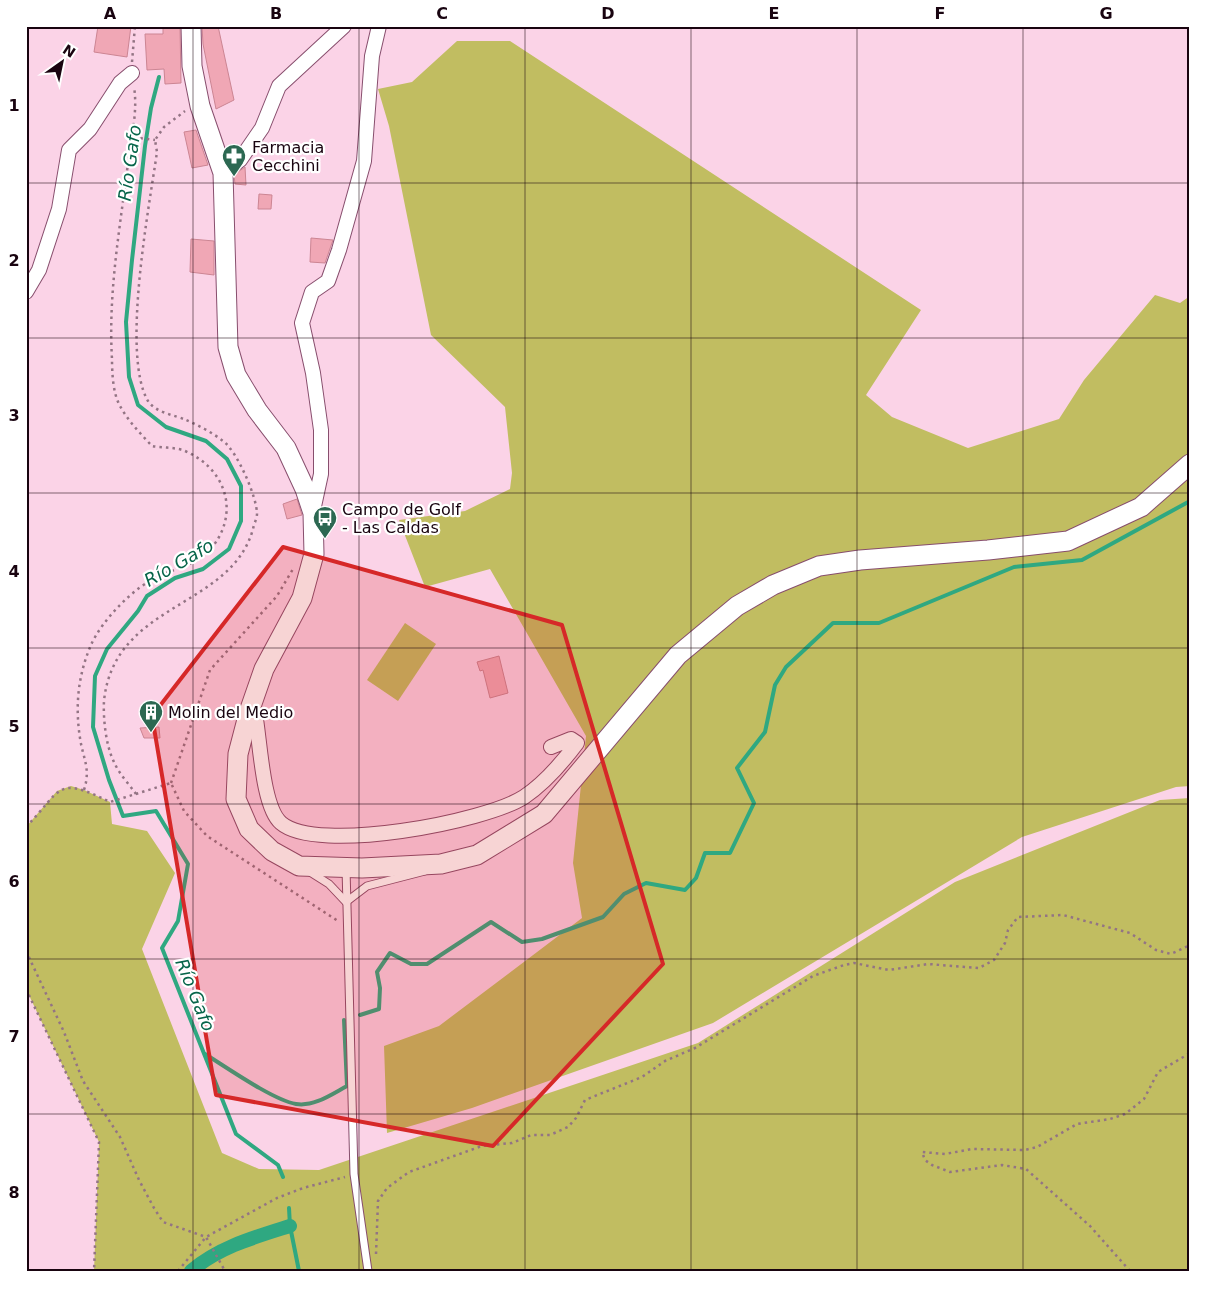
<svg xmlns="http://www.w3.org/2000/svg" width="1216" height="1297" viewBox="0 0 1216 1297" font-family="'DejaVu Sans',sans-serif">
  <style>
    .green { fill: #c1bd61 }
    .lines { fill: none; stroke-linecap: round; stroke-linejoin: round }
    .stream { stroke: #2fa881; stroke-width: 4 }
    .canal { stroke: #2fa881; stroke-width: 14 }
    .building { fill: #f0a7b5; stroke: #cc8593 }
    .lane-casing { stroke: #874e6d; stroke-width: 9 }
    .street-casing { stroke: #874e6d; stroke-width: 16 }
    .secondary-casing { stroke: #874e6d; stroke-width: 21 }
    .path { stroke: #937484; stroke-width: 2.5; stroke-dasharray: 2.5 4; stroke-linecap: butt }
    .lane { stroke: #fff; stroke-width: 7 }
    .street { stroke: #fff; stroke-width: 14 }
    .secondary { stroke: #fff; stroke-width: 19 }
    .marked { fill: #d62828; fill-opacity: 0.2; stroke: #d62828; stroke-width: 4; stroke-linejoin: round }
    .grid { fill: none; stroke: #190410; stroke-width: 1; stroke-opacity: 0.55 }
    .labels { text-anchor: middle; stroke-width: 4.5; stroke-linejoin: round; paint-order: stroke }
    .poi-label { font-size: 16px; fill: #190410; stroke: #fff; text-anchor: start }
    .water-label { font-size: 18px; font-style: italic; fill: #07654a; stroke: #fff }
    .neatline { fill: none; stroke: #190410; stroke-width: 2 }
    .grid-label { font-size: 16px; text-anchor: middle; font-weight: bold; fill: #190410 }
  </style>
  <rect width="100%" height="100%" fill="#fbd3e7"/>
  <g class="green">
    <path d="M 457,41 L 510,41 L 921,310 L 866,395 L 892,417 L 968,448 L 1059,419 L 1084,380 L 1155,295 L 1180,303 L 1190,296 L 1190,786 L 1176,787 L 1022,837 L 713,1023 L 472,1108 L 387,1133 L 384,1046 L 439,1026 L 582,918 L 573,863 L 586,736 L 490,569 L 425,587 L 399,520 L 465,511 L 510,489 L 512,473 L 505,407 L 431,335 L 389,126 L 378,89 L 412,82 Z"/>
    <path d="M 405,623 L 436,644 L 398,701 L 367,680 Z"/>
    <path d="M 71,786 L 84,790 L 110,802 L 112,824 L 147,831 L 175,873 L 142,949 L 222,1153 L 259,1169 L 319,1170 L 698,1043 L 955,882 L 1160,800 L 1190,798 L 1190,1271 L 94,1271 L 99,1142 L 26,989 L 26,827 L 57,791 Z"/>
  </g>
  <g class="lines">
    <g class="stream">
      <path d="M 159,77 L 151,108 L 145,146 L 132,260 L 126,322 L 129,377 L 138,405 L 166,427 L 206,441 L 227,459 L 241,486 L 241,521 L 229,549 L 203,569 L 175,578 L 147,596 L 138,611 L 107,649 L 95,676 L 93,727 L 109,780 L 123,816 L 156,811 L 188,864 L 178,921 L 162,948 L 236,1134 L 278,1165 L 283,1177"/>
      <path d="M 360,1015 L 379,1009 L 380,988 L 377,972 L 390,953 L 411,964 L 427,964 L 491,922 L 522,942 L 542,939 L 603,917 L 624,894 L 646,883 L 685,890 L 696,878 L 705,853 L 730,853 L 754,803 L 737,768 L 765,732 L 775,685 L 786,667 L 833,623 L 879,623 L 1014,567 L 1082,560 L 1190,501"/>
      <path d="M 205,1054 C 226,1067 273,1100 296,1104 C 314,1107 332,1094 347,1086 L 344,1020"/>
      <path d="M 289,1208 L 290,1226 L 299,1271"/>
    </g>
    <path class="canal" d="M 191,1271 C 219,1247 255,1237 290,1226"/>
  </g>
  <g class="building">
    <path d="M 98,26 L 131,26 L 127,57 L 94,52 Z"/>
    <path d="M 163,26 L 180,26 L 181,83 L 165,84 L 164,69 L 147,70 L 145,34 L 163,34 Z"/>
    <path d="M 202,26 L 218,26 L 234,100 L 216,109 L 203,44 Z"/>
    <path d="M 196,130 L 208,165 L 192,168 L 184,132 Z"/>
    <path d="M 245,167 L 246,185 L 235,184 L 234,175 Z"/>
    <path d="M 259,194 L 272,195 L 271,209 L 258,209 Z"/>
    <path d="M 311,238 L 333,240 L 325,263 L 310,262 Z"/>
    <path d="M 191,239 L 214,241 L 214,275 L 190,272 Z"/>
    <path d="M 297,499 L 302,515 L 287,519 L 283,504 Z"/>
    <path d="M 499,656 L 508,693 L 490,698 L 483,670 L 480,671 L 477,662 Z"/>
    <path d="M 159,727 L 160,738 L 144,738 L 140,728 Z"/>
  </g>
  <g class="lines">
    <g class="lane-casing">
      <g id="lane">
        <path d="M 346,868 L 354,1174 L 368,1271"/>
        <path d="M 310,872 L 329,884 L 346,902 L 367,886 L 425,871"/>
      </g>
    </g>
    <g class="street-casing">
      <g id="street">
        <path d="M 223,173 L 240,160 L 262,128 L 279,86 L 344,26"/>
        <path d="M 26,292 L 39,270 L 59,209 L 69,150 L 90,129 L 120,83 L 132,73"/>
        <path d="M 313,511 L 321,474 L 321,430 L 313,373 L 302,323 L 312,292 L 328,281 L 339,250 L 364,161 L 372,56 L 379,26"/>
        <path d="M 250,707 L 255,713 C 260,738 262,807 281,823 C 317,854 485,822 524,797 C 545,783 562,763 577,743 L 571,739 L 551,747"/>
      </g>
    </g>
    <g class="secondary-casing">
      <path id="secondary" d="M 191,26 L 192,66 L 200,106 L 223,173 L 228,347 L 236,375 L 257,410 L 286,448 L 305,489 L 313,513 L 314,554 L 302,598 L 264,669 L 249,712 L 238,754 L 236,799 L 249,829 L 272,851 L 299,866 L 362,868 L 441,864 L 477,855 L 544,814 L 678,655 L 737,606 L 773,585 L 819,566 L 860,560 L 988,550 L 1068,541 L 1141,507 L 1190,464"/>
    </g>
    <g class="path">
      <path d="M 132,62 L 135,26"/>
      <path d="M 131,146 L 138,138 L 155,140"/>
      <path d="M 171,783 L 210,670 L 277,596 L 293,569"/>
      <path d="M 84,790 C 91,768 83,759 80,738 C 75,706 78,675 91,645 C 102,620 134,587 159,576 C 174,569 195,565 207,553 C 241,518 229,470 185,451 C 176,447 162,448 152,446 C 140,433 127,420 119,404 C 113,392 112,373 112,359 C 108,293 120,228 128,163 C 131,139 138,111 134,87"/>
      <path d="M 136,794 C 129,784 119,774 114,762 C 106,746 103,719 104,701 C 114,602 231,609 253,529 C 254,524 257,518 257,514 C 257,497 237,451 223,441 C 213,433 198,425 186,420 C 175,415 156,413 148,401 C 121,355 149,208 157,152 L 155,140 L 164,127 L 185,111"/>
      <path d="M 26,827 C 63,789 55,775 110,802 L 171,783 L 184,811 L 207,836 L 338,921"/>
      <path d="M 26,951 L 64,1032 L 83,1081 L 120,1137 L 139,1180 L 154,1208 L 163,1222 L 206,1237 L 225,1271"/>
      <path d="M 26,989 L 99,1142 L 94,1271"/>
      <path d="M 376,1254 L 378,1201 L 387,1188 L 409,1172 L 482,1146 L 512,1143 L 531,1135 L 550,1135 L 568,1127 L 576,1118 L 585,1100 L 642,1077 L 665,1061 L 695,1048 L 813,976 L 844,965 L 854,963 L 889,970 L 928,964 L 979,968 L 994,960 L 1005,943 L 1008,930 L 1018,917 L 1063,915 L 1130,933 L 1156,950 L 1171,954 L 1190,945"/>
      <path d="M 178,1271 L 206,1237 L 277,1198 L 303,1188 L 345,1177"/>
      <path d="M 1130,1271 L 1090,1226 L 1026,1169 L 1002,1165 L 950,1172 L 932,1165 L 925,1160 L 922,1152 L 945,1154 L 972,1149 L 1025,1150 L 1037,1147 L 1077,1124 L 1110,1119 L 1125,1114 L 1144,1099 L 1158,1072 L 1190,1053"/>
    </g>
    <use href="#lane" class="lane"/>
    <use href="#street" class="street"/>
    <use href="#secondary" class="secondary"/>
  </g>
  <path class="marked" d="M 283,547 L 562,625 L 663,964 L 493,1146 L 216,1095 L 152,716 Z"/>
  <path class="grid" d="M 193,26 L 193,1271M 359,26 L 359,1271M 525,26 L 525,1271M 691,26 L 691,1271M 857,26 L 857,1271M 1023,26 L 1023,1271M 26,183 L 1190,183M 26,338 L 1190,338M 26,493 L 1190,493M 26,648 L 1190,648M 26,804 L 1190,804M 26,959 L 1190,959M 26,1114 L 1190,1114"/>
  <defs>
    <g id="pharmacy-pin" transform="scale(1.25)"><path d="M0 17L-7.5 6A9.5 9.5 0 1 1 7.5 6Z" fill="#2c6852" stroke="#fff"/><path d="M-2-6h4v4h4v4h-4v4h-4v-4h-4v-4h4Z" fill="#fff"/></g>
    <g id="bus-pin" transform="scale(1.25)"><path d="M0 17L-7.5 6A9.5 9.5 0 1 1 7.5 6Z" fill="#2c6852" stroke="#fff"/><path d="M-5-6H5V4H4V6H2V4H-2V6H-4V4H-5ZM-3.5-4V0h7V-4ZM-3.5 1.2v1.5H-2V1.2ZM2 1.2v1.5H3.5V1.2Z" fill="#fff"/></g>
    <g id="building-pin" transform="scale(1.25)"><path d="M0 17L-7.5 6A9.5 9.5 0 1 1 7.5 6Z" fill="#2c6852" stroke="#fff"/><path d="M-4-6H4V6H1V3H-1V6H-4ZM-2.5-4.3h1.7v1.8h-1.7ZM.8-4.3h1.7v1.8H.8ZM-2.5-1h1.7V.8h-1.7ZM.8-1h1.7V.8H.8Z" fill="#fff"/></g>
  </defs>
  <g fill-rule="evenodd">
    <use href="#pharmacy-pin" x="234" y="156"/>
    <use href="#bus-pin" x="325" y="518"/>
    <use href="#building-pin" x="151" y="712"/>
  </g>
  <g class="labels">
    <g class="poi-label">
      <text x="252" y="153">Farmacia<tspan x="252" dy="18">Cecchini</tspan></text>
      <text x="342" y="515">Campo de Golf<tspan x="342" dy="18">- Las Caldas</tspan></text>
      <text x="168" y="718">Molin del Medio</text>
    </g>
    <g class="water-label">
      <text transform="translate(130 163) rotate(-82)" y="6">Río Gafo</text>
      <text transform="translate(179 563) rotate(-30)" y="6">Río Gafo</text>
      <text transform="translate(195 995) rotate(68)" y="6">Río Gafo</text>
    </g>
  </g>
  <rect width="1216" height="1297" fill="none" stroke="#ffffff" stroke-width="55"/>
  <g transform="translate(62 62) rotate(33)" stroke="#ffffff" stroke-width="4" paint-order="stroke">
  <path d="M0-4L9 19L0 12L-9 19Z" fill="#190410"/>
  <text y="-8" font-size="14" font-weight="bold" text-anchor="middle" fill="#190410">N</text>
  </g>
  <rect x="28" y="28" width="1160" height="1242" class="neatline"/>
  <g class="grid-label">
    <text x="110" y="19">A</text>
    <text x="276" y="19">B</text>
    <text x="442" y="19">C</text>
    <text x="608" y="19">D</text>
    <text x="774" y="19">E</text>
    <text x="940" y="19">F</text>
    <text x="1106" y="19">G</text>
    <text x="14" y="111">1</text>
    <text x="14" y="266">2</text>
    <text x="14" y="421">3</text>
    <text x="14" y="577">4</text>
    <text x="14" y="732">5</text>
    <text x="14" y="887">6</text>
    <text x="14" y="1042">7</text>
    <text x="14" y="1198">8</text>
  </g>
</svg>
